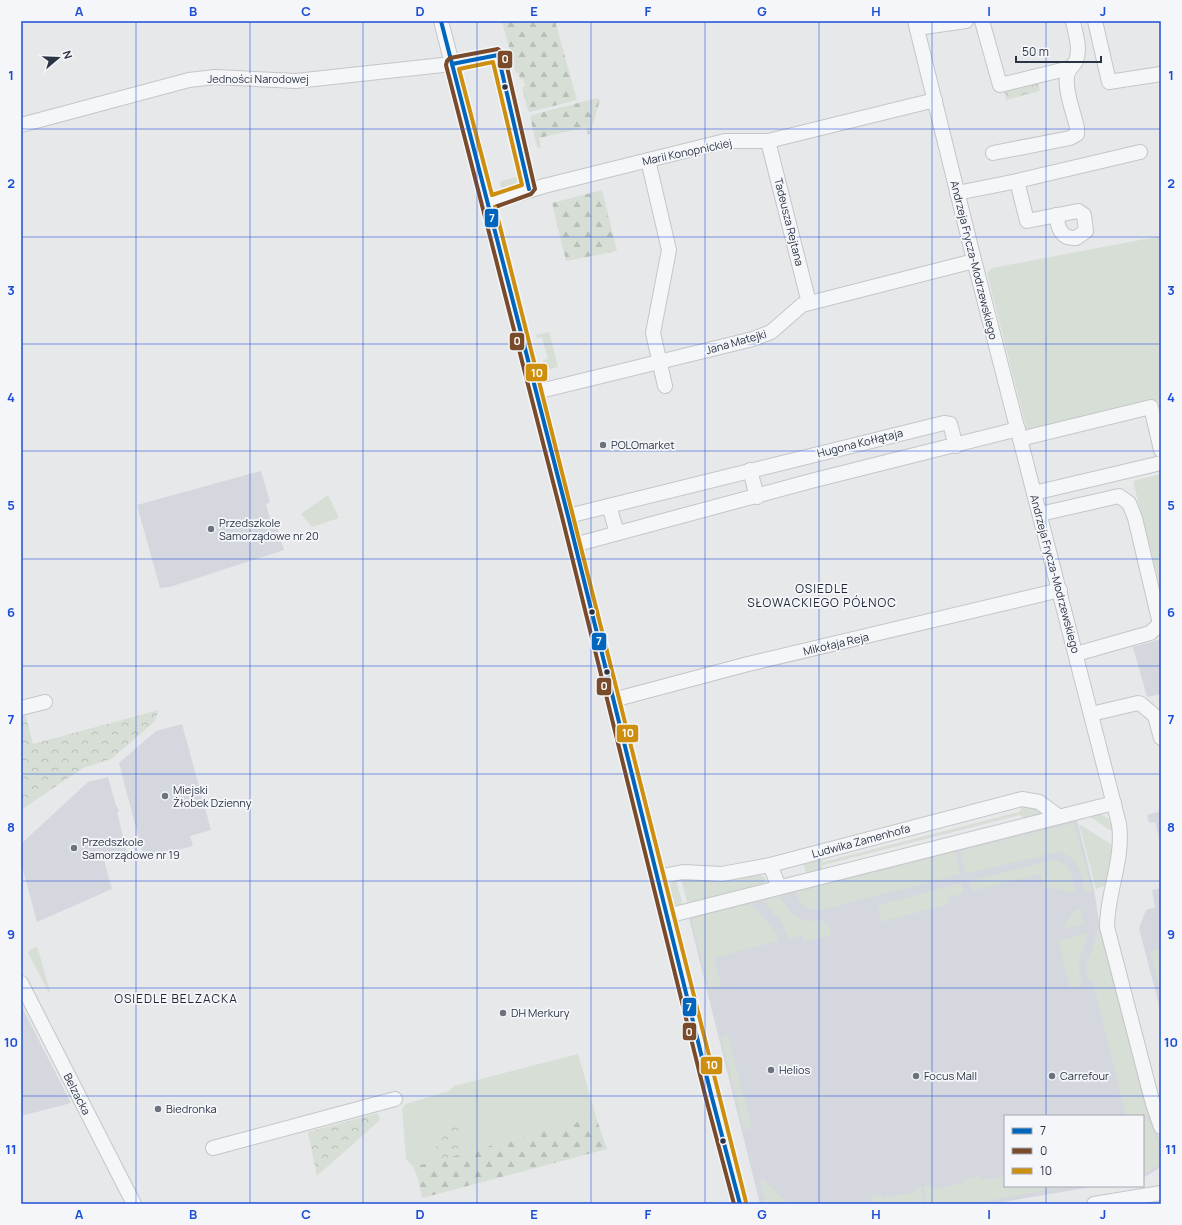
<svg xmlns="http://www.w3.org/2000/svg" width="1182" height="1225" viewBox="0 0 1182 1225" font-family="Manrope,sans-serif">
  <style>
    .built { fill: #d4d7dd }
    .grass { fill: #d6ded6 }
    .forest { fill: url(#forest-firs) }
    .park { fill: url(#park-crowns) }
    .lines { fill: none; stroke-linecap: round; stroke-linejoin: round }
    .minor-casing { stroke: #c4c6c8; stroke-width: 16 }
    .minor { stroke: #f5f6f7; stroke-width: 14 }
    .bus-1-casing { stroke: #f4f6f9; stroke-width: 7 }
    .bus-2-casing { stroke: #f4f6f9; stroke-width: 7 }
    .bus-3-casing { stroke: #f4f6f9; stroke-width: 7 }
    .bus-1 { stroke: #0065bd; stroke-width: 4 }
    .bus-2 { stroke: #7a4b2a; stroke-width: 4 }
    .bus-3 { stroke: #ce8f0e; stroke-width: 4 }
    .grid { fill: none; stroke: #1d4ed8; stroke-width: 1; stroke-opacity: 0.55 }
    .bus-dot { fill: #2b3445; stroke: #f4f6f9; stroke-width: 1.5 }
    .poi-dot { fill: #6c737f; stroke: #f4f6f9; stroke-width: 1.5 }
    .labels { text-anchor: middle; stroke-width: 3.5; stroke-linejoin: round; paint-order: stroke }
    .street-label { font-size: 11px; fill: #2b3445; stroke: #f4f6f9 }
    .poi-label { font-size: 11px; fill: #2b3445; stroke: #f4f6f9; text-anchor: start }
    .neighbourhood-label { font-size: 12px; letter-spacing: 1px; fill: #1d2536; stroke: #f4f6f9 }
    .line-badge { stroke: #f4f6f9; stroke-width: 1.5 }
    .badge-label { font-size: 11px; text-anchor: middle; font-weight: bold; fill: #fff }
    .neatline { fill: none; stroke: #1d4ed8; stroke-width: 1.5 }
    .grid-label { font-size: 13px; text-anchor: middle; font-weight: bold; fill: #1d4ed8 }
  </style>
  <defs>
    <pattern id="forest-firs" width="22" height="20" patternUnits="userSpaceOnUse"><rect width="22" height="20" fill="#d6ded6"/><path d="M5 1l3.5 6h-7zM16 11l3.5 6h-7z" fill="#b8bfb9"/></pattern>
    <pattern id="park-crowns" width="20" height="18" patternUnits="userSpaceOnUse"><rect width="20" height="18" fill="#d6ded6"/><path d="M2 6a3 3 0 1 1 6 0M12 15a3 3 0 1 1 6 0" fill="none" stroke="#b8bfb9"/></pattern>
  </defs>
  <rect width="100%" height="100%" fill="#e6e8ea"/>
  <g class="built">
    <path d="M 261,471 L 270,502 L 266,504 L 271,522 L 275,521 L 284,550 L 170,587 L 160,588 L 137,505 Z"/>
    <path d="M 1161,639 L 1161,694 L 1147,697 L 1133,647 Z"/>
    <path d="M 182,724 L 211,830 L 190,836 L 193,846 L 144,858 L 119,763 L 156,731 Z"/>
    <path d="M 108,777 L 116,806 L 117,806 L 119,811 L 117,812 L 127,852 L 107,857 L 107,859 L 104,860 L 112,889 L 37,922 L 21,862 L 21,844 L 88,782 Z"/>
    <path d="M 1161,811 L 1161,845 L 1155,822 L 1149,823 L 1147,815 Z"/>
    <path d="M 1077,820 L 1094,889 L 1100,929 L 1107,956 L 1148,1109 L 1161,1144 L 1161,1167 L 1143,1178 L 1143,1116 L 1005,1116 L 1005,1186 L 1097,1186 L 991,1204 L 760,1204 L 689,918 L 692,916 Z"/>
    <path d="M 1161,888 L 1161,1013 L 1139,928 L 1146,910 L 1155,907 L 1152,890 Z"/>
    <path d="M 21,1005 L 71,1103 L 21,1116 Z"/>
  </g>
  <g class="grass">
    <path d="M 520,176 L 515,187 L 502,192 L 500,183 L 501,181 Z"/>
    <path d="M 1161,236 L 1161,402 L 1028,435 L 987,273 L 992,268 Z"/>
    <path d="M 549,332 L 558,367 L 545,370 L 543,360 L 548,359 L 542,337 L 537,338 L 536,335 Z"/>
    <path d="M 1161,474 L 1161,590 L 1133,481 Z"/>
    <path d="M 328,495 L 339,518 L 312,527 L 301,514 Z"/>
    <path d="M 1025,803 L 1041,811 L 1038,817 L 1026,820 L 1020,815 L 823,865 L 822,870 L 807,876 L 802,860 L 819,858 L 823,862 L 1019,812 Z"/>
    <path d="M 1101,814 L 1109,819 L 1113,832 L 1089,816 Z"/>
    <path d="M 1074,823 L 1092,890 L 1085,892 C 1081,874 1079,856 1058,852 L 965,874 L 960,851 Z"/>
    <path d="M 1079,824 L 1114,846 L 1108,878 L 1104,886 L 1096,889 Z"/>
    <path d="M 955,852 L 960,874 L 826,909 C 809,912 801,909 796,892 Z"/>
    <path d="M 1054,860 C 1072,863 1073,879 1076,893 C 1062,894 1063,885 1045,889 L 1040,874 L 972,891 L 969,881 Z"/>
    <path d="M 759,875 L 765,878 L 764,884 L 688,905 L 681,879 L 716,880 Z"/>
    <path d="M 676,880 L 683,906 L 676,906 C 667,899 666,885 676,880 Z"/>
    <path d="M 961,883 L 964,893 L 948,898 L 949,904 L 881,922 L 878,909 L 879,905 Z"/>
    <path d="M 779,896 C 787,907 795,921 810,921 C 816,921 820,919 826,922 L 832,935 L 804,942 L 802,935 L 788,939 L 782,923 L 763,901 Z"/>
    <path d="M 751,903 L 776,932 L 778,941 L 714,958 L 721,986 L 709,989 L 692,921 L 693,918 Z"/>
    <path d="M 1080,909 L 1084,924 L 1065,929 L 1063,924 L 1068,920 L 1074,911 Z"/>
    <path d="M 1099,930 L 1149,1121 L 1161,1147 L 1161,1163 L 1145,1174 L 1143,1175 L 1143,1116 L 1126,1116 L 1093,982 L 1089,982 L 1086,965 L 1095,942 L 1095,931 Z"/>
    <path d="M 1087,933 C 1087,943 1082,949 1080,958 C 1078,967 1080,977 1082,986 L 1070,988 L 1058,941 Z"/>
    <path d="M 36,947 L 38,949 L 50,992 L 49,993 L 28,953 L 29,951 Z"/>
    <path d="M 1161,948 L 1161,995 L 1150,951 Z"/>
    <path d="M 728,1035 L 752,1128 L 744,1130 L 721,1037 Z"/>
    <path d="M 578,1054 L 596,1117 L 413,1167 L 406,1159 L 402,1108 L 406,1104 L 449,1091 L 454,1086 Z"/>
    <path d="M 980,1176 L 981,1180 L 1005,1176 L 1005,1186 L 1056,1186 L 1052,1189 L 969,1204 L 927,1204 L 923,1186 L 930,1185 L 932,1189 L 964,1183 L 964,1179 Z"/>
    <path d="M 763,1179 L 789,1204 L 767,1204 L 763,1201 L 765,1197 L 760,1191 L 764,1187 L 759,1182 Z"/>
    <path d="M 921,1187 L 924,1204 L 869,1204 L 873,1203 L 871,1196 L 881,1194 L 882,1198 L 915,1192 L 914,1188 Z"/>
  </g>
  <g class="forest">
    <path d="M 502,21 L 555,21 L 577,100 L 530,112 L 528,111 L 522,87 L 525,86 L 523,79 L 520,79 L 518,72 L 516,73 Z"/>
    <path d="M 597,98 L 600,100 L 590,134 L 588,134 L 586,127 L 539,138 L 541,148 L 537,147 L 530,117 L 532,115 Z"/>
    <path d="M 602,190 L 617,251 L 566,261 L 552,203 Z"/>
    <path d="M 596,1117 L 607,1149 L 422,1198 L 418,1178 L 413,1167 Z"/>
  </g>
  <g class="park">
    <path d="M 1037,81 L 1040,91 L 1006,100 L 1004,90 Z"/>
    <path d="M 21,699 L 33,744 L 159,710 L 154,722 L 111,759 L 83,768 L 21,810 Z"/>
    <path d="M 378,1113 L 380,1120 L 317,1176 L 308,1132 Z"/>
    <path d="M 457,1121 L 466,1153 L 440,1160 L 435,1142 L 445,1123 Z"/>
  </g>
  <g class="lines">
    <g class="minor-casing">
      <g id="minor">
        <path d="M 441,21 L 568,516 L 711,1094 L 740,1204"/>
        <path d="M 915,21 L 973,256 L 1119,824 C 1124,860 1107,892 1107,927 L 1153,1104 L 1161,1127"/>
        <path d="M 982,21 L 1000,85 L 1070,68"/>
        <path d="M 1095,21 L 1109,82 L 1161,74"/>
        <path d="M 917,28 L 966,21"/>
        <path d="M 21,125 L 189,80 L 215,77 L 296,81 L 452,64"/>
        <path d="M 768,141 L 809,303"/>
        <path d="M 993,153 L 1070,138 L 1077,134 L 1077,128 C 1074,113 1065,93 1067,77 C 1067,69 1073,67 1076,61 C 1081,48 1075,33 1073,21"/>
        <path d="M 648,160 L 669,250 L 653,333 L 665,386"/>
        <path d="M 1017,181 L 1140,152"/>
        <path d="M 957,193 L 1017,181 L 1027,221 L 1078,211 L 1084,215 L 1086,231 L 1076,238 C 1061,239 1058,228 1056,215"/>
        <path d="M 488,203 L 544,186 L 725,141 L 768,141 L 935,100"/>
        <path d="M 536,392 L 753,339 L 771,332 L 802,305 L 974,261"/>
        <path d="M 1020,439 L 1151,407 L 1161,450"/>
        <path d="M 750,470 L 757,497"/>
        <path d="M 1034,493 L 1161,463"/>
        <path d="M 609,506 L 617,533"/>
        <path d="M 1040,514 L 1119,496 L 1129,503 L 1135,518 L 1160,624 L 1150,633 L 1076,654"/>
        <path d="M 568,516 L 944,423 L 950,424 L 956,446"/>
        <path d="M 574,545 L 811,481 L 1018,429"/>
        <path d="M 613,700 L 748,664 L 1060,590"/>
        <path d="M 21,708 L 45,702"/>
        <path d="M 1091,714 L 1138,703 L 1141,704 L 1155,716 L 1161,738"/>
        <path d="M 770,865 L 779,887"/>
        <path d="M 657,877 L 683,872 L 722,874 L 770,865 L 1022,799 L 1039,802 L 1058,816"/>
        <path d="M 667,916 L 1114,803"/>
        <path d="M 21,983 L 134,1204"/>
        <path d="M 213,1148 L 395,1099"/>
        <path d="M 1094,1204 L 1161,1193"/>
      </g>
    </g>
    <use href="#minor" class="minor"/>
    <g class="bus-1-casing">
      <g id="bus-1">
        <path d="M 441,21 L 568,516 L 711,1094 L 740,1204"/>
        <path d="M 452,64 L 498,55 L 529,189"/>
      </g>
    </g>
    <g class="bus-2-casing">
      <path id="bus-2" d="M 495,207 L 531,194 L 535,189 L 504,54 L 498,49 L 450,58 L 447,61 L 446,65 L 562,517 L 705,1095 L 734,1204"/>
    </g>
    <g class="bus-3-casing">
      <g id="bus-3">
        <path d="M 493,62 L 522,185 L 492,195 L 459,69 Z"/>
        <path d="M 495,207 L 746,1202"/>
      </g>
    </g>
    <use href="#bus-1" class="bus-1"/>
    <use href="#bus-2" class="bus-2"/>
    <use href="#bus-3" class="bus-3"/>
  </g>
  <path class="grid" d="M 136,21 L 136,1204M 250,21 L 250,1204M 363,21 L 363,1204M 477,21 L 477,1204M 591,21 L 591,1204M 705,21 L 705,1204M 819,21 L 819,1204M 932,21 L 932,1204M 1046,21 L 1046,1116M 21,129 L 1161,129M 21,237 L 1161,237M 21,344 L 1161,344M 21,451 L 1161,451M 21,559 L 1161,559M 21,666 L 1161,666M 21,774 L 1161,774M 21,881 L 1161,881M 21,988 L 1161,988M 21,1096 L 1161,1096M 1046,1186 L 1046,1204"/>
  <g class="bus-dot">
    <circle cx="505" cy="87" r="3.5"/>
    <circle cx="592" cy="612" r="3.5"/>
    <circle cx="607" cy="672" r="3.5"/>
    <circle cx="723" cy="1141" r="3.5"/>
  </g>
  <g class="poi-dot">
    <circle cx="603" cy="445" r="4"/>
    <circle cx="211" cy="529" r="4"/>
    <circle cx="165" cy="796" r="4"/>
    <circle cx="74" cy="848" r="4"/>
    <circle cx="503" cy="1013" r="4"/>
    <circle cx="771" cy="1070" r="4"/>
    <circle cx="916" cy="1076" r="4"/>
    <circle cx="1052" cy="1076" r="4"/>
    <circle cx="158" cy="1109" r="4"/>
  </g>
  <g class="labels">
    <g class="street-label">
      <text x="258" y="83">Jedności Narodowej</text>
      <text transform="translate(687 152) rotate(-12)" y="4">Marii Konopnickiej</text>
      <text transform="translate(789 222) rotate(76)" y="4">Tadeusza Rejtana</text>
      <text transform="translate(974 260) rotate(76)" y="4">Andrzeja Frycza-Modrzewskiego</text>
      <text transform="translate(736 342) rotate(-16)" y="4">Jana Matejki</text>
      <text transform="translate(860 443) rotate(-14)" y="4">Hugona Kołłątaja</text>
      <text transform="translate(1055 574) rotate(75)" y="4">Andrzeja Frycza-Modrzewskiego</text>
      <text transform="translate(836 644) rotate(-13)" y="4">Mikołaja Reja</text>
      <text transform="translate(861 841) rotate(-15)" y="4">Ludwika Zamenhofa</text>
      <text transform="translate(77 1094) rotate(63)" y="4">Belzacka</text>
    </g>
    <g class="poi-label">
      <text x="611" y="449">POLOmarket</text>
      <text x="219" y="527">Przedszkole<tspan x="219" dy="13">Samorządowe nr 20</tspan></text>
      <text x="173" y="794">Miejski<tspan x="173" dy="13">Żłobek Dzienny</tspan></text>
      <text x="82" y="846">Przedszkole<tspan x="82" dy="13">Samorządowe nr 19</tspan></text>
      <text x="511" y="1017">DH Merkury</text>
      <text x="779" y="1074">Helios</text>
      <text x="924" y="1080">Focus Mall</text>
      <text x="1060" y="1080">Carrefour</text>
      <text x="166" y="1113">Biedronka</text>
    </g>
    <g class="neighbourhood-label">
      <text x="822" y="593">OSIEDLE<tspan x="822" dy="14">SŁOWACKIEGO PÓŁNOC</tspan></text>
      <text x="176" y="1003">OSIEDLE BELZACKA</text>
    </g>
  </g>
  <g class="line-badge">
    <rect x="497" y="50" width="16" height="19" rx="4" fill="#7a4b2a"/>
    <rect x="484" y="208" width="15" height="20" rx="4" fill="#0065bd"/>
    <rect x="509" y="332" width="16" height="19" rx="4" fill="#7a4b2a"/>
    <rect x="525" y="363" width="23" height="19" rx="4" fill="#ce8f0e"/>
    <rect x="591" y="632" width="16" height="19" rx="4" fill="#0065bd"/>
    <rect x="596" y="677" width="16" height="19" rx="4" fill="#7a4b2a"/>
    <rect x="616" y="724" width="23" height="19" rx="4" fill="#ce8f0e"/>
    <rect x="682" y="997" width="15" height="20" rx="4" fill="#0065bd"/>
    <rect x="682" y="1022" width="15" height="19" rx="4" fill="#7a4b2a"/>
    <rect x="700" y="1056" width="23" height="19" rx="4" fill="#ce8f0e"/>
  </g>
  <g class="badge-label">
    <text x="505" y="63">0</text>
    <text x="492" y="222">7</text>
    <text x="517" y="345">0</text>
    <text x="537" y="377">10</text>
    <text x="599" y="645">7</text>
    <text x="604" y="690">0</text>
    <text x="628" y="737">10</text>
    <text x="689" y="1011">7</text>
    <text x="689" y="1036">0</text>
    <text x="712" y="1069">10</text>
  </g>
  <rect width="1182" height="1225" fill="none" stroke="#f4f6f9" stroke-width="44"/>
  <rect x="1004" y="1115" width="140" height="72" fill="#f4f6f9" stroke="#a4a8b1"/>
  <rect x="1012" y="1128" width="20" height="6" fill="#0065bd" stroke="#a4a8b1"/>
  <text x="1040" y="1135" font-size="12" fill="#2b3445">7</text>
  <rect x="1012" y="1148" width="20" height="6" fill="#7a4b2a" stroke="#a4a8b1"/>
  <text x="1040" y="1155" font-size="12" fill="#2b3445">0</text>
  <rect x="1012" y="1168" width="20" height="6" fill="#ce8f0e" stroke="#a4a8b1"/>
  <text x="1040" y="1175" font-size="12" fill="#2b3445">10</text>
  <g transform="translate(58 58) rotate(71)" stroke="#f4f6f9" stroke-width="3" paint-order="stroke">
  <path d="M0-3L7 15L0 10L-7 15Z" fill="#2b3445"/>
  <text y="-6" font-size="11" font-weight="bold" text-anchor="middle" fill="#2b3445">N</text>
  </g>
  <path d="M1016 56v6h85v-6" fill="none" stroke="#2b3445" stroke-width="2"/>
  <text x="1022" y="56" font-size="12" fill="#2b3445" stroke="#f4f6f9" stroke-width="3" paint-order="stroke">50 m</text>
  <rect x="22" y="22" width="1138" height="1181" class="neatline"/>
  <g class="grid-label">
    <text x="79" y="16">A</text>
    <text x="193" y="16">B</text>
    <text x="306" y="16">C</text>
    <text x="420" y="16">D</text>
    <text x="534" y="16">E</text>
    <text x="648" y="16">F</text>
    <text x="762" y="16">G</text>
    <text x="876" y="16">H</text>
    <text x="989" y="16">I</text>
    <text x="1103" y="16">J</text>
    <text x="11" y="80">1</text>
    <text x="1171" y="80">1</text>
    <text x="11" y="188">2</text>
    <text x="1171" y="188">2</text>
    <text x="11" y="295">3</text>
    <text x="1171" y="295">3</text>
    <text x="11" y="402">4</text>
    <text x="1171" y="402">4</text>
    <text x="11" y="510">5</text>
    <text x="1171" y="510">5</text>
    <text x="11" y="617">6</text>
    <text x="1171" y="617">6</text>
    <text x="11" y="724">7</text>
    <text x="1171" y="724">7</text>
    <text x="11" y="832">8</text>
    <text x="1171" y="832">8</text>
    <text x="11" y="939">9</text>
    <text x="1171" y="939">9</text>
    <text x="11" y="1047">10</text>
    <text x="1171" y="1047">10</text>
    <text x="11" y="1154">11</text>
    <text x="1171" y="1154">11</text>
    <text x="79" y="1219">A</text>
    <text x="193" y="1219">B</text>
    <text x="306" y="1219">C</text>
    <text x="420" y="1219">D</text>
    <text x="534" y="1219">E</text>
    <text x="648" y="1219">F</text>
    <text x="762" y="1219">G</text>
    <text x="876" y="1219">H</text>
    <text x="989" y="1219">I</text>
    <text x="1103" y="1219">J</text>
  </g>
</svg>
